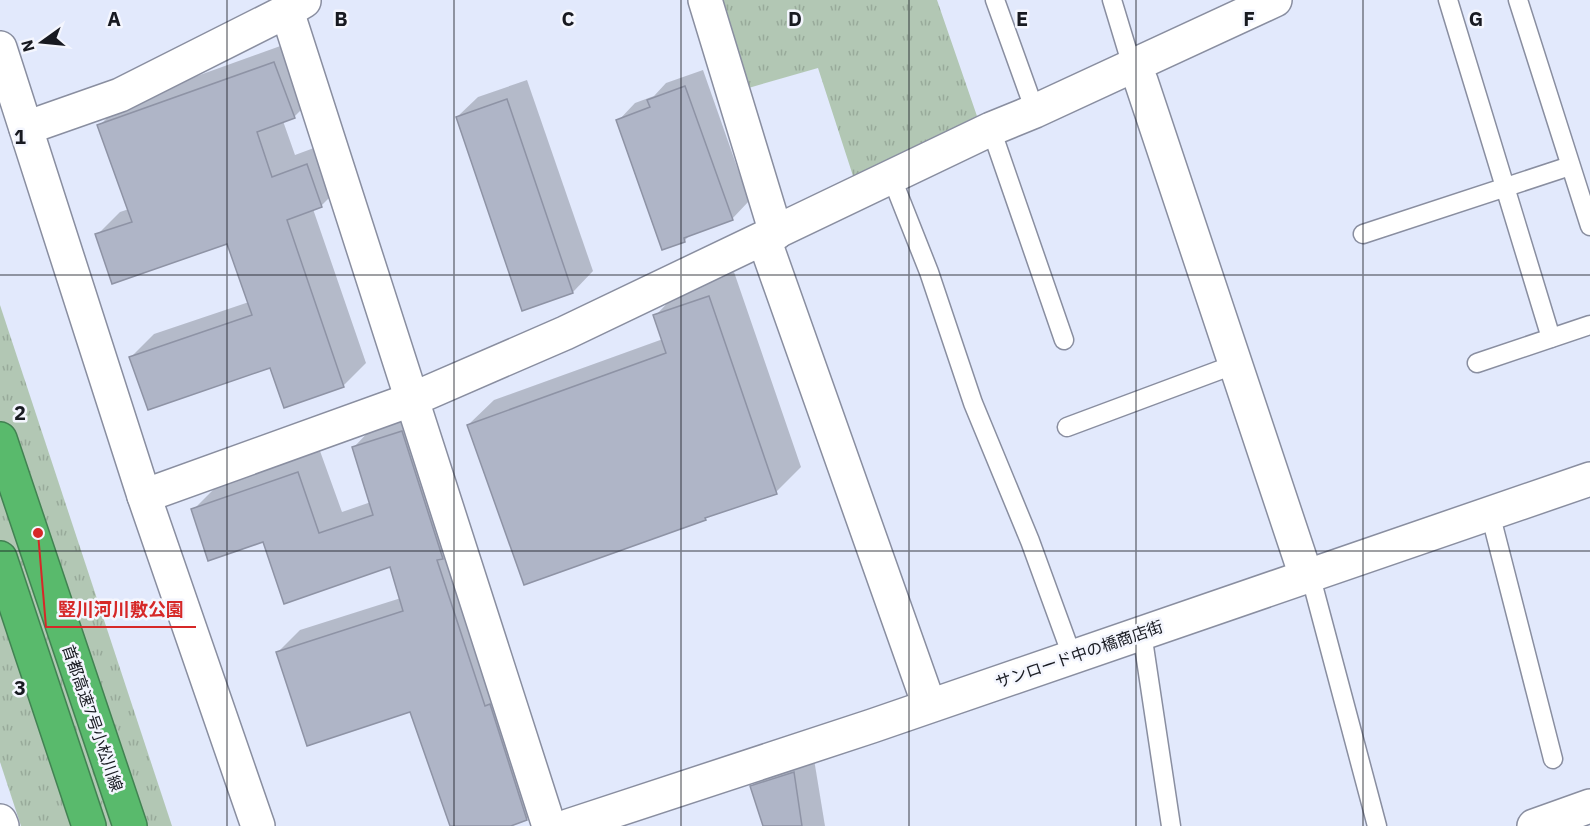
<svg xmlns="http://www.w3.org/2000/svg" width="1590" height="826" viewBox="0 0 1590 826" font-family="'IBM Plex Sans','Noto Sans JP',sans-serif">
  <style>
    .grass { fill: url(#grass-tufts) }
    .shadow { fill: #0003 }
    .building { fill: #afb5c7; stroke: #8e93a5; stroke-width: 1.5 }
    .lines { fill: none; stroke-linecap: round; stroke-linejoin: round }
    .service-casing { stroke: #898ea0; stroke-width: 21 }
    .minor-casing { stroke: #898ea0; stroke-width: 36 }
    .motorway-casing { stroke: #428252; stroke-width: 36 }
    .service { stroke: #fff; stroke-width: 18 }
    .minor { stroke: #fff; stroke-width: 33 }
    .motorway { stroke: #59ba6c; stroke-width: 33 }
    .grid { fill: none; stroke: #181a21; stroke-width: 1.5; stroke-opacity: 0.55 }
    .labels { text-anchor: middle; stroke-width: 5; stroke-linejoin: round; paint-order: stroke }
    .street-label { font-size: 16px; fill: #181a21; stroke: #f4f6fe }
    .grid-label { font-size: 20px; text-anchor: middle; font-weight: bold; fill: #181a21; stroke: #f4f6fe; stroke-width: 5; stroke-linejoin: round; paint-order: stroke }
    .leader { fill: none; stroke: #d62828; stroke-width: 2 }
    .callout-dot { fill: #d62828; stroke: #f4f6fe; stroke-width: 2 }
    .callout-label { font-size: 18px; text-anchor: middle; font-weight: bold; fill: #d62828; stroke: #f4f6fe; stroke-width: 5; stroke-linejoin: round; paint-order: stroke }
  </style>
  <defs>
    <pattern id="grass-tufts" width="24" height="20" patternUnits="userSpaceOnUse" patternTransform="scale(1.5)"><rect width="24" height="20" fill="#b2c7b4"/><path d="M3 7l-1-3M5 7V3M7 7l1-3M15 17l-1-3M17 17v-4M19 17l1-3" fill="none" stroke="#98aa9a"/></pattern>
  </defs>
  <rect width="100%" height="100%" fill="#e2e9fc"/>
  <g class="grass">
    <path d="M 717,0 L 937,0 L 978,119 L 854,179 L 818,68 L 745,89 Z"/>
    <path d="M 0,305 L 172,826 L 21,826 L 0,762 Z"/>
  </g>
  <g class="shadow">
    <path d="M 297,40 L 317,94 L 294,117 L 283,121 L 295,155 L 330,142 L 344,183 L 321,206 L 313,209 L 366,363 L 343,386 L 271,366 L 131,357 L 154,334 L 249,302 L 228,242 L 97,235 L 120,212 L 129,209 L 99,126 L 122,103 Z"/>
    <path d="M 703,70 L 749,201 L 732,219 L 692,233 L 685,240 L 618,121 L 635,103 L 654,96 L 666,83 Z"/>
    <path d="M 527,80 L 593,271 L 573,292 L 523,309 L 457,117 L 478,97 Z"/>
    <path d="M 734,272 L 801,467 L 776,492 L 708,516 L 705,519 L 468,425 L 494,400 L 663,339 L 655,316 L 680,290 Z"/>
    <path d="M 424,410 L 549,797 L 527,819 L 506,826 L 451,826 L 411,710 L 278,652 L 300,630 L 401,598 L 391,565 L 264,540 L 193,510 L 215,488 L 320,451 L 342,512 L 371,502 L 353,448 L 375,425 Z"/>
    <path d="M 813,753 L 825,826 L 765,826 L 752,786 L 772,766 Z"/>
  </g>
  <g class="building">
    <path d="M 274,62 L 295,118 L 257,132 L 272,177 L 307,164 L 322,207 L 287,220 L 344,387 L 284,408 L 270,368 L 148,410 L 129,357 L 252,315 L 227,244 L 112,284 L 95,234 L 132,222 L 97,125 Z"/>
    <path d="M 685,86 L 733,220 L 684,238 L 685,242 L 662,250 L 616,120 L 650,107 L 647,100 Z"/>
    <path d="M 507,99 L 573,293 L 522,311 L 456,117 Z"/>
    <path d="M 709,296 L 777,494 L 705,518 L 706,520 L 524,585 L 467,425 L 666,353 L 653,315 Z"/>
    <path d="M 402,431 L 443,559 L 437,560 L 485,706 L 490,704 L 527,820 L 511,826 L 450,826 L 410,712 L 307,746 L 276,652 L 403,611 L 390,567 L 284,604 L 263,542 L 208,561 L 191,509 L 298,472 L 319,533 L 373,515 L 352,447 Z"/>
    <path d="M 794,772 L 802,826 L 763,826 L 750,786 Z"/>
  </g>
  <g class="lines">
    <g class="service-casing">
      <g id="service">
        <path d="M 995,0 L 1035,111"/>
        <path d="M 1112,0 L 1132,66"/>
        <path d="M 1448,0 L 1551,338"/>
        <path d="M 1518,0 L 1590,226"/>
        <path d="M 991,129 L 1064,340"/>
        <path d="M 891,176 L 929,272 L 973,403 L 1030,541 L 1072,656"/>
        <path d="M 1363,234 L 1570,166"/>
        <path d="M 1477,363 L 1590,325"/>
        <path d="M 1067,427 L 1236,364"/>
        <path d="M 1490,513 L 1553,759"/>
        <path d="M 1310,574 L 1377,826"/>
        <path d="M 1142,633 L 1171,826"/>
      </g>
    </g>
    <g class="minor-casing">
      <g id="minor">
        <path d="M 705,0 L 776,233"/>
        <path d="M 287,11 L 549,826"/>
        <path d="M 0,48 L 144,496 L 258,826"/>
        <path d="M 1141,81 L 1306,576"/>
        <path d="M 26,128 L 120,95 L 287,11 L 304,1"/>
        <path d="M 764,239 L 929,705"/>
        <path d="M 144,496 L 413,399 L 565,333 L 991,129 L 1035,111 L 1275,0"/>
        <path d="M 0,821 L 2,826"/>
        <path d="M 568,826 L 872,726 L 1590,479"/>
        <path d="M 1534,826 L 1590,806"/>
      </g>
    </g>
    <g class="motorway-casing">
      <g id="motorway">
        <path d="M 0,439 L 130,826"/>
        <path d="M 0,558 L 89,826"/>
      </g>
    </g>
    <use href="#service" class="service"/>
    <use href="#minor" class="minor"/>
    <use href="#motorway" class="motorway"/>
  </g>
  <path class="grid" d="M 227,0 L 227,826M 454,0 L 454,826M 681,0 L 681,826M 909,0 L 909,826M 1136,0 L 1136,826M 1363,0 L 1363,826M 0,275 L 1590,275M 0,551 L 1590,551"/>
  <g class="labels">
    <g class="street-label">
      <text transform="translate(1079 654) rotate(-19)" y="6">サンロード中の橋商店街</text>
      <text transform="translate(93 718) rotate(71)" y="6">首都高速7号小松川線</text>
    </g>
  </g>
  <g class="grid-label">
    <text x="114" y="26">A</text>
    <text x="341" y="26">B</text>
    <text x="568" y="26">C</text>
    <text x="795" y="26">D</text>
    <text x="1022" y="26">E</text>
    <text x="1249" y="26">F</text>
    <text x="1476" y="26">G</text>
    <text x="20" y="144">1</text>
    <text x="20" y="420">2</text>
    <text x="20" y="695">3</text>
  </g>
  <path class="leader" d="M38 533L46 627H196"/>
  <circle class="callout-dot" cx="38" cy="533" r="6"/>
  <g class="callout-label">
    <text x="121" y="616">竪川河川敷公園</text>
  </g>
  <g transform="translate(42 42) rotate(255)" stroke="#f4f6fe" stroke-width="4.5" paint-order="stroke">
  <path d="M0-4.5L10 22L0 15L-10 22Z" fill="#181a21"/>
  <text y="-9" font-size="16" font-weight="bold" text-anchor="middle" fill="#181a21">N</text>
  </g>
</svg>
